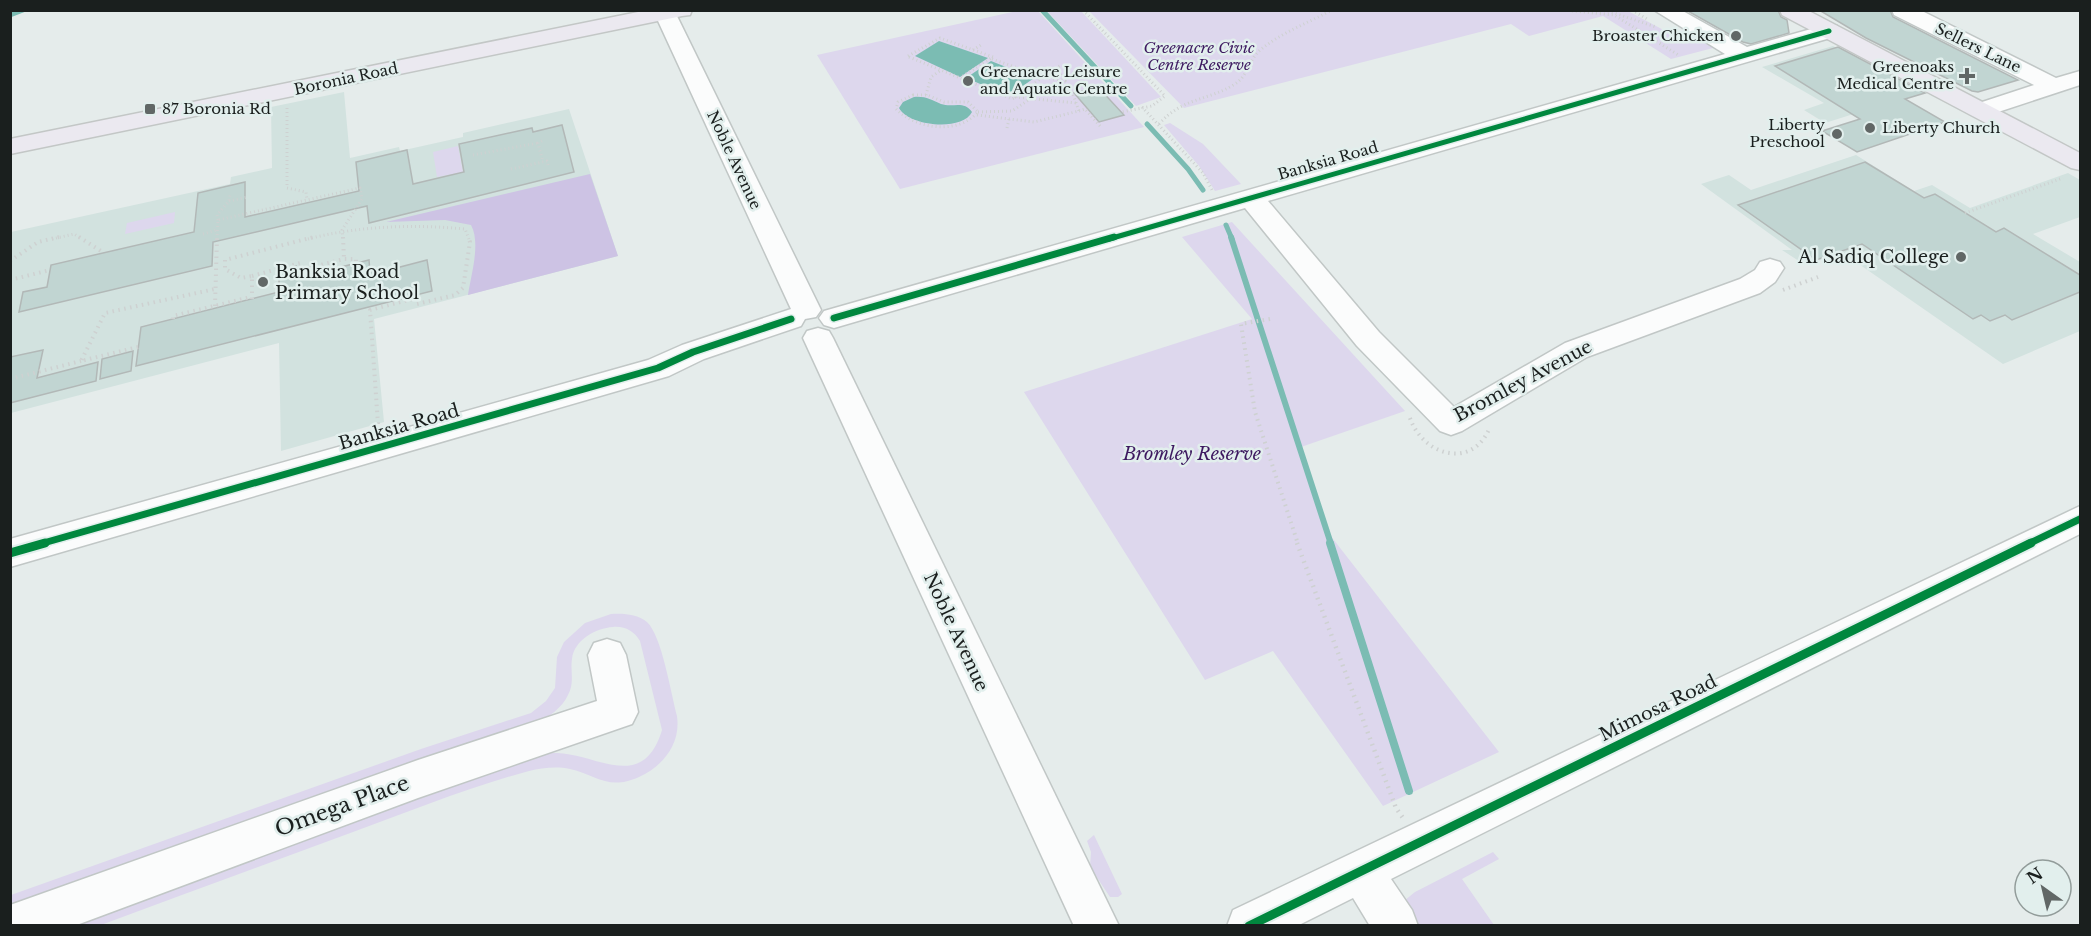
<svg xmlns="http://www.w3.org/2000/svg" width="2091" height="936" viewBox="0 0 2091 936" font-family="'Libre Baskerville',serif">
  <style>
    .built { fill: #d2e2df }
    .green { fill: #ddd7ed }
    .forest { fill: #cdc3e4 }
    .water { fill: #7bbcb3 }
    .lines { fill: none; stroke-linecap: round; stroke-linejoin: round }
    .stream-far2 { stroke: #7bbcb3; stroke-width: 5 }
    .stream-far1 { stroke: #7bbcb3; stroke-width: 6 }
    .stream { stroke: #7bbcb3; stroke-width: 8 }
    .building { fill: #c1d5d2; stroke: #b2b8b7; stroke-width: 1.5 }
    .minor-casing { stroke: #c1c7c6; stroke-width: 3 }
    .major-casing { stroke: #c3c7c6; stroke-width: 3 }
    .path-far2 { stroke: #ced1d1; stroke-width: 3; stroke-dasharray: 1 3; stroke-linecap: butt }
    .path-far1 { stroke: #ced1d1; stroke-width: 4; stroke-dasharray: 1.5 4.5; stroke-linecap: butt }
    .path { stroke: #ced1d1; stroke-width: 4.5; stroke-dasharray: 1.5 5; stroke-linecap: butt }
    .minor { fill: #fbfcfc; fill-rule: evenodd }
    .major { fill: #ebe9f0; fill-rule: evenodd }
    .cycleway-far2-casing { stroke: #e2efed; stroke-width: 8 }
    .cycleway-far1-casing { stroke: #e2efed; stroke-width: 10 }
    .cycleway-casing { stroke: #e2efed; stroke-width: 13 }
    .cycleway-far2 { stroke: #00873e; stroke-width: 5 }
    .cycleway-far1 { stroke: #00873e; stroke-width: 7 }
    .cycleway { stroke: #00873e; stroke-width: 9 }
    .poi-dot { fill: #616766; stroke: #e2efed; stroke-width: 2 }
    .labels { text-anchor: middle; stroke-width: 5; stroke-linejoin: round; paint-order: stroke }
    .far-poi-label { font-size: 15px; fill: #1a1f1e; stroke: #e2efed; text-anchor: end }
    .far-park-label { font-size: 15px; font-style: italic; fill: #3d1960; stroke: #e2efed }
    .far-street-label { font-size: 15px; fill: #1a1f1e; stroke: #e2efed }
    .poi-label { font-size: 18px; fill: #1a1f1e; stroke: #e2efed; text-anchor: end }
    .street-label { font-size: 18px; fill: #1a1f1e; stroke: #e2efed }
    .park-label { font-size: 18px; font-style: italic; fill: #3d1960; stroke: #e2efed }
    .near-street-label { font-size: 21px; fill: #1a1f1e; stroke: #e2efed }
  </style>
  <rect width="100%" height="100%" fill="#e5eceb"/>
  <g class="built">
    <path d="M 1833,46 L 1866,65 L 1920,93 L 1825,123 L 1804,110 L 1824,103 L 1762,67 Z"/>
    <path d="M 344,92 L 350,158 L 399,147 L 400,151 L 463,137 L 463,133 L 569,109 L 618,256 L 374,319 L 384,422 L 281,451 L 279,343 L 11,413 L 11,232 L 230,184 L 231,177 L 272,168 L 271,107 Z"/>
    <path d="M 1856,155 L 1914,191 L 1932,185 L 1970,208 L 2068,173 L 2080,180 L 2080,217 L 2033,234 L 2080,262 L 2080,331 L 2003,364 L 1843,253 L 1805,265 L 1782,250 L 1792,250 L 1701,184 L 1729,175 L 1751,190 Z"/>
  </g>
  <g class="green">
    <path d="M 1017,11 L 1038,11 L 1144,127 L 900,189 L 817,55 Z"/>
    <path d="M 1047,11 L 1081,11 L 1161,97 L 1136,106 Z"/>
    <path d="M 1089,11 L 1628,11 L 1671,34 L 1688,29 L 1713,43 L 1713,48 L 1671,59 L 1603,16 L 1529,36 L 1511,24 L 1184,108 Z"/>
    <path d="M 1170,123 L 1203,144 L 1241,184 L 1215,191 L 1199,166 L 1164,125 Z"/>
    <path d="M 458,146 L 463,172 L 437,177 L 433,152 Z"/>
    <path d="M 175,212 L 174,223 L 125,234 L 127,223 Z"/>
    <path d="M 1232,222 L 1405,411 L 1301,447 L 1330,535 L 1499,752 L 1383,806 L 1273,651 L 1205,680 L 1024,392 L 1252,319 L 1182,237 Z"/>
    <path d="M 611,614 C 623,613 637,614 647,622 C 662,636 671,694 677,716 C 681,744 663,766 639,777 C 608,791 597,775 570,769 C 556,766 542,768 529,771 C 469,787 411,811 353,832 C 269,863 185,894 101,925 L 58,925 L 507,763 C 523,759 540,752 557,753 C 597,754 643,793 662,730 L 640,641 C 634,631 625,626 613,627 C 596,628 574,640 572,659 C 570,671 575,682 568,695 C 562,708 549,716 538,724 L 11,912 L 11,895 L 421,749 L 531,713 L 546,701 L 555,688 L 557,657 L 564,642 L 585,623 Z"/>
    <path d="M 1094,835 L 1122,894 L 1118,897 L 1110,897 L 1090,867 L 1091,852 L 1087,841 Z"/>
    <path d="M 1493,852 L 1499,859 L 1462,879 L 1494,925 L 1416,925 L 1404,901 L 1415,892 Z"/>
  </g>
  <path class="forest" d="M 590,174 L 618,256 L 468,295 C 471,275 481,243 471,225 L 445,220 L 386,222 Z"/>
  <g class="water">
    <path d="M 939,41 L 988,58 L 960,77 L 915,56 Z"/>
    <path d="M 991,61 L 1034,78 L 1009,96 L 966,78 Z"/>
    <path d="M 914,97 C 926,96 931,100 941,104 C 953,108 964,100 972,112 C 962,132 908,126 899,108 L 903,102 Z"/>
  </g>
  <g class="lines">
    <g class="stream-far2">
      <path d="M 1042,10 L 1131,106"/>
      <path d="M 10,15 L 23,10"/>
      <path d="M 1147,124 L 1188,169 L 1203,190"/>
      <path d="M 1226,225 L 1232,239"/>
    </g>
    <path class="stream-far1" d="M 1231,237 L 1331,544"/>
    <path class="stream" d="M 1330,543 L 1409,791"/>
  </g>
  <g class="building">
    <path d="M 1686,10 L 1778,10 L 1781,17 L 1787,20 L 1789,33 L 1751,44 L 1743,42 Z"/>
    <path d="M 1819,10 L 1890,10 L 1893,17 L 2018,80 L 1978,92 L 1972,91 L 1866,38 Z"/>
    <path d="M 1838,47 L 1925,93 L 1905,99 L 1945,122 L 1857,152 L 1822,131 L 1860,119 L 1775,66 Z"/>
    <path d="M 1098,87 L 1124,115 L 1099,122 L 1074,93 Z"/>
    <path d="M 562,125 L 574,172 L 369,223 L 367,206 L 213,242 L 212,266 L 19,312 L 23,292 L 47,287 L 51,265 L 194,232 L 198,193 L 245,182 L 245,217 L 359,191 L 356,162 L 407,150 L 413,184 L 464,172 L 459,144 L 532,128 L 533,132 Z"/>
    <path d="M 1865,162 L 1924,198 L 1935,194 L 1996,232 L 2004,228 L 2080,275 L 2080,292 L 2012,320 L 2005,315 L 1990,321 L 1981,315 L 1973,319 L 1862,244 L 1816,260 L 1738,205 Z"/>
    <path d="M 369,260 L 370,272 L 377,270 L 377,273 L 427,260 L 432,291 L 136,366 L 141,327 L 279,292 L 279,270 L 296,266 L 297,278 Z"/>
    <path d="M 43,350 L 37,378 L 98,362 L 96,381 L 10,403 L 10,357 Z"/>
    <path d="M 133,351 L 131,371 L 100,379 L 102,359 Z"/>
  </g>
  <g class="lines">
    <g class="minor-casing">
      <g id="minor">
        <path d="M 653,10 L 674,10 L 821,310 L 816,317 L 805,319 L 801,326 L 704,359 L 669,376 L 10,567 L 10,539 L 648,360 L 682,345 L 791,309 Z"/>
        <path d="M 1654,10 L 1681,10 L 1747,47 L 1829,24 L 1837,26 L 1840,31 L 1837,36 L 1268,201 L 1379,332 L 1454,407 L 1565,343 L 1740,279 L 1755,270 L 1760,262 L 1770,259 L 1780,262 L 1784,268 L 1775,282 L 1760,293 L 1587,357 L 1462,431 L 1451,435 L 1440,431 L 1357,346 L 1245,208 L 834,328 L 824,325 L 819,318 L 824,311 L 1725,54 Z"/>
        <path d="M 1892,10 L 1920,10 L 2056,78 L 2080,71 L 2080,85 L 1989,115 L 1981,117 L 1973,115 L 1969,110 L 1973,105 L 2034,85 L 1894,15 Z"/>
        <path d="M 818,328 L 829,331 L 833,338 L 1119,926 L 1074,926 L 803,338 L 807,331 Z"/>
        <path d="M 2080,506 L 2080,534 L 1391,879 L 1412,910 L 1418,926 L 1370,926 L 1353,898 L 1297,926 L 1227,926 L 1233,910 Z"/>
        <path d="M 607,639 L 620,643 L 626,655 L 638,712 L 632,724 L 418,798 L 74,926 L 10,926 L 10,905 L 13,904 L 418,760 L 597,701 L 588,655 L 594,643 Z"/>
      </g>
    </g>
    <g class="major-casing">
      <g id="major">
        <path d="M 648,10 L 692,10 L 690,15 L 682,16 L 10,154 L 10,139 Z"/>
        <path d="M 1780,10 L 1807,10 L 2080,153 L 2080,170 L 2071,168 L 1782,15 Z"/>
      </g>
    </g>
    <g class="path-far2">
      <path d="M 1083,10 L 1165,96 L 1152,106 L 1122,112"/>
      <path d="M 1564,10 L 1614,15 L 1680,56"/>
      <path d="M 1632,10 L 1647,19"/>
      <path d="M 1608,11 L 1656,27"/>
      <path d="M 973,50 L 981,45"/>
      <path d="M 908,56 L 940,38 L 993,57 L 960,78"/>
      <path d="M 909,57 L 1012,99 L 1016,97"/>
      <path d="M 992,59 L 1043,77 L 1058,71"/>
      <path d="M 1066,81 L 1043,77 L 1016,97 L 1076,103"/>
      <path d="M 913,95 L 927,95 L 944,102 L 968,102 L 978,112 C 958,135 916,129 896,109 L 898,102 Z"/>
      <path d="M 926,95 L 931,77 L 941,70"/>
      <path d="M 1142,107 L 1203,173 L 1212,190"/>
      <path d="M 287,108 L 287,188 L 306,192 L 307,200"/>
      <path d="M 1079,111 L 1085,109 L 1101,127"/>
      <path d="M 978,112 L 1012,111 L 1030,99"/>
      <path d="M 977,115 L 1034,122 L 1079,111 L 1071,89 L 1056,68 L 1060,66"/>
      <path d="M 1159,124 C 1183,97 1208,101 1235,84 C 1248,76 1249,60 1259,51 C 1280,33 1308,23 1332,10"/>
      <path d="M 1007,128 L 1009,119"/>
      <path d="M 542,141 L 538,143 L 543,162"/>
      <path d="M 473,155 L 538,143"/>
      <path d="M 511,169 L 547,161 L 548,165"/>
      <path d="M 229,201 L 248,197"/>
      <path d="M 1965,213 L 2063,178"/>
      <path d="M 218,220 L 217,215 L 229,201 L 230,194"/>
      <path d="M 203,234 L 217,230"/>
      <path d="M 52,239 L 74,234 L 82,239"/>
      <path d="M 217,239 L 218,220 L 360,188 L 362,199 L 342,230 L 343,239"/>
      <path d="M 308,239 C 358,226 413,224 465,229 L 469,239"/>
    </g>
    <g class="path-far1">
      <path d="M 79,237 L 104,253"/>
      <path d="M 343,237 L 344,259"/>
      <path d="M 10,261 L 38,242 L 59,237"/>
      <path d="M 252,276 L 300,263 L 301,270 L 344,259 L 356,259 L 356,263"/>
      <path d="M 10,280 L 50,270"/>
      <path d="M 1783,290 L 1818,277"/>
      <path d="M 252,299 L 252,276 L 241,278 L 225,269 L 225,260 L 314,237"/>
      <path d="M 215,306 L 217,237"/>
      <path d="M 173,319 L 173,316 L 251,297"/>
      <path d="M 1270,319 L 1241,324 L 1255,412 L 1298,544"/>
      <path d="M 138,347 L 81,361 L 105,313 L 215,289"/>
      <path d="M 10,379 L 81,361"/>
      <path d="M 1410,418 C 1423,456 1473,470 1490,427"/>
      <path d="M 378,424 L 370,310 L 416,298 L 417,304 L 455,295 L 463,288 L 470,242 L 468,237"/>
    </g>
    <path class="path" d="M 1297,543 L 1396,808 L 1403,818"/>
    <use href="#minor" class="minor"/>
    <use href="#major" class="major"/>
    <g class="cycleway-far2-casing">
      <path id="cycleway-far2" d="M 1109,239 L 1829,31"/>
    </g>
    <g class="cycleway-far1-casing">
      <g id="cycleway-far1">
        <path d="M 834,318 L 1114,237"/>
        <path d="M 40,544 L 658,368 L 693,352 L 791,319"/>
        <path d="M 2028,544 L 2080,519"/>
      </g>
    </g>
    <g class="cycleway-casing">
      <g id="cycleway">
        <path d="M 10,553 L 45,543"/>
        <path d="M 1249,926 L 2031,543"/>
      </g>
    </g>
    <use href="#cycleway-far2" class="cycleway-far2"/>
    <use href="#cycleway-far1" class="cycleway-far1"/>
    <use href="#cycleway" class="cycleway"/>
  </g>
  <g class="poi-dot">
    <circle cx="1736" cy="36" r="6"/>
    <path d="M1964 67h6v6h6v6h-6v6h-6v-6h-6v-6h6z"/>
    <circle cx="968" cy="81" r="6"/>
    <rect x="144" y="103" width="12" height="12" rx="3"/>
    <circle cx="1870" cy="128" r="6"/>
    <circle cx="1837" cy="134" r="6"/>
    <circle cx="1961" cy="257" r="6"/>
    <circle cx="263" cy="282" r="6"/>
  </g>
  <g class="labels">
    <g class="far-poi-label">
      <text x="1724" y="41">Broaster Chicken</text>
      <text x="1954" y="72">Greenoaks<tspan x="1954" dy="17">Medical Centre</tspan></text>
      <text x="980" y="77" text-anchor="start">Greenacre Leisure<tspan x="980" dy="17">and Aquatic Centre</tspan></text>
      <text x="162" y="114" text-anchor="start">87 Boronia Rd</text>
      <text x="1825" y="130">Liberty<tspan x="1825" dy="17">Preschool</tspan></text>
      <text x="1882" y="133" text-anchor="start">Liberty Church</text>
    </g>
    <g class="far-park-label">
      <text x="1199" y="53">Greenacre Civic<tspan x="1199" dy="17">Centre Reserve</tspan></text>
    </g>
    <g class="far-street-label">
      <text transform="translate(1978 48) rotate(26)" y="5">Sellers Lane</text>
      <text transform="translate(346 79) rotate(-12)" y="5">Boronia Road</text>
      <text transform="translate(734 160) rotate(65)" y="5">Noble Avenue</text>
      <text transform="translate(1328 161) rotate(-16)" y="5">Banksia Road</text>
    </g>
    <g class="poi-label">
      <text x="1949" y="263">Al Sadiq College</text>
      <text x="275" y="278" text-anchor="start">Banksia Road<tspan x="275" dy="21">Primary School</tspan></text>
    </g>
    <g class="street-label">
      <text transform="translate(1523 381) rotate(-28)" y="6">Bromley Avenue</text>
      <text transform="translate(399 427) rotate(-16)" y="6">Banksia Road</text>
      <text transform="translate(956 632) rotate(65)" y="6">Noble Avenue</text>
      <text transform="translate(1658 708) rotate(-26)" y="6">Mimosa Road</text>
    </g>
    <g class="park-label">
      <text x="1192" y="460">Bromley Reserve</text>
    </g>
    <g class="near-street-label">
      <text transform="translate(342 806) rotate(-20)" y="7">Omega Place</text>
    </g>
  </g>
  <rect width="2091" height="936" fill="none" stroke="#1a1f1e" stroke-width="24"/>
  <g transform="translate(2043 888) rotate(326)"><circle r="28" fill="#e2efed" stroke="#929c9a" stroke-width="1.5"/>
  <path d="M0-4.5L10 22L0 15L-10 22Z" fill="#616766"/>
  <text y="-9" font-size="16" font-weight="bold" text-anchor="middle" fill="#1a1f1e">N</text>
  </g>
</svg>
